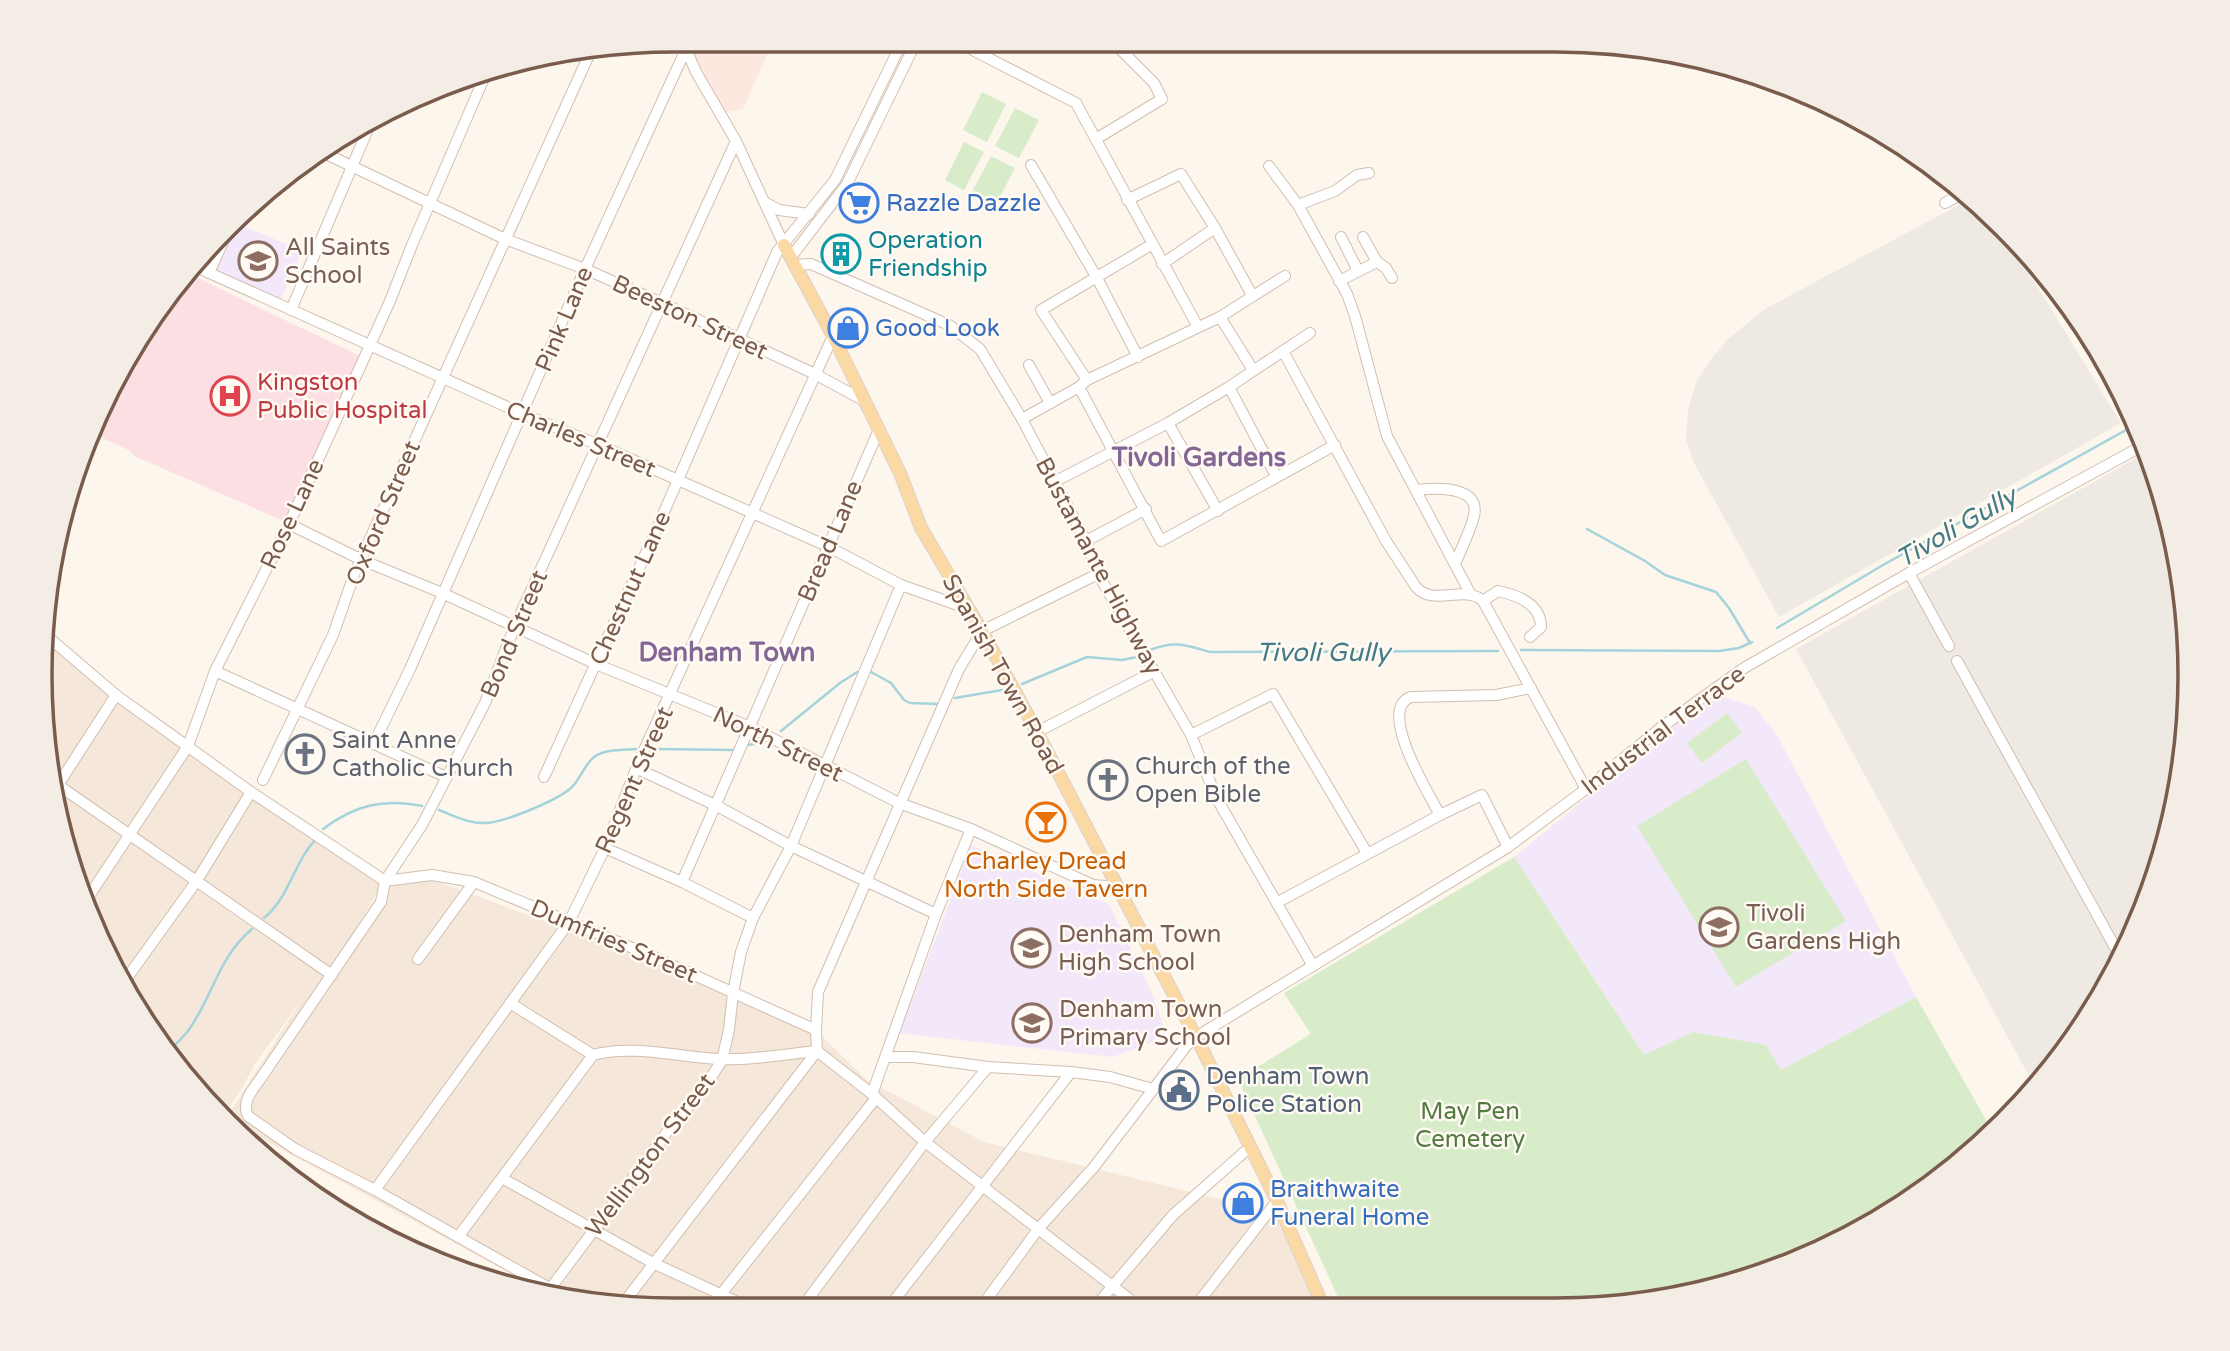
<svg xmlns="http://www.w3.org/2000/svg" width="2230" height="1351" viewBox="0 0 2230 1351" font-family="'Varela Round',sans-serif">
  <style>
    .residential { fill: #f5e8da }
    .commercial { fill: #fde8e0 }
    .industrial { fill: #efe9e4 }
    .education { fill: #f3e8fa }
    .medical { fill: #fbdfe3 }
    .green { fill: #d8ecc9 }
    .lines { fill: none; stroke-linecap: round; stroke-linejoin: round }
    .stream { stroke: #a5d3da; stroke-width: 2.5 }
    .minor-casing { stroke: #d1beb0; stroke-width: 12 }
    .major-casing { stroke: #dad1cd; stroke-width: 14 }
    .minor { stroke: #fff; stroke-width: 10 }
    .major { stroke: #fbd9a5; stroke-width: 12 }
    .labels { text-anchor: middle; stroke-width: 5; stroke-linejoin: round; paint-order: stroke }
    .shop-label { font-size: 24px; fill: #366cbe; stroke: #fffaf3; text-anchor: start }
    .culture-label { font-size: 24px; fill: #0d838f; stroke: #fffaf3; text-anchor: start }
    .education-label { font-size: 24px; fill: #785e54; stroke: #fffaf3; text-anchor: start }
    .street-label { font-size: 24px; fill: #7a5c4d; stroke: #fffaf3 }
    .health-label { font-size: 24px; fill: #be3a42; stroke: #fffaf3; text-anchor: start }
    .worship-label { font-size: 24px; fill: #5b616d; stroke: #fffaf3; text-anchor: start }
    .food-label { font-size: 24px; fill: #c56008; stroke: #fffaf3 }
    .service-label { font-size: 24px; fill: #4e5e75; stroke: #fffaf3; text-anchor: start }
    .park-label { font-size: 24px; fill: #537a41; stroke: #fffaf3 }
    .neighbourhood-label { font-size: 26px; font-weight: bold; fill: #846695; stroke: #fffaf3 }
    .water-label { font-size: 26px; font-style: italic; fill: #437c86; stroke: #fffaf3 }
    .rim { fill: none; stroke: #7a5c4d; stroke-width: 3.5 }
  </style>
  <rect width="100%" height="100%" fill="#fdf6ec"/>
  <path class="residential" d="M 46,641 L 173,728 L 382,885 L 337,960 L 390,883 L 436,881 L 801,1016 L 867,1080 L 984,1142 L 1274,1212 L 1318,1308 L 593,1305 L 545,1292 L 240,1127 L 228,1115 L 303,998 L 253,1067 L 243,1087 L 226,1112 L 148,1029 L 74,879 L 40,675 Z"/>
  <path class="commercial" d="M 686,40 L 773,41 L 743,109 L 725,112 Z"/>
  <g class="industrial">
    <path d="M 1970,199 L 2002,229 L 2121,423 L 1779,617 L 1694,463 L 1686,440 L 1688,410 L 1696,383 L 1709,362 L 1728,339 L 1765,309 Z"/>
    <path d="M 2147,452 L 2156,471 L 2184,592 L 2188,717 L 2168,840 L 2124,956 L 2059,1062 L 2035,1087 L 1796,649 Z"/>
  </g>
  <g class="education">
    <path d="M 237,223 L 302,251 L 281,299 L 214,270 L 233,227 Z"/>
    <path d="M 1720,696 L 1755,707 L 1777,735 L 1916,997 L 1781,1070 L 1644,1055 L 1514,857 L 1694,710 Z"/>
    <path d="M 971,845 L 1109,904 L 1152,993 L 1167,1036 L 1113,1057 L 897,1033 L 915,993 Z"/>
  </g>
  <path class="medical" d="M 187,273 L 362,357 L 291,524 L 134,456 L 129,450 L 94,434 L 171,289 Z"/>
  <g class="green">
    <path d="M 982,92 L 1006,104 L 987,142 L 963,130 Z"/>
    <path d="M 1015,108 L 1039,120 L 1019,158 L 995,146 Z"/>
    <path d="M 964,142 L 984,152 L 964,190 L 945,180 Z"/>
    <path d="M 991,156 L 1015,168 L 995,206 L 971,194 Z"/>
    <path d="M 1727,713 L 1742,733 L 1702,763 L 1687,743 Z"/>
    <path d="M 1746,759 L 1846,921 L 1736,987 L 1637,826 Z"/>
    <path d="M 1514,857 L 1644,1055 L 1693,1032 L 1766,1045 L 1781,1070 L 1916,997 L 1993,1132 L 1974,1153 L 1872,1226 L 1719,1289 L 1596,1309 L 1343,1308 L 1238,1079 L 1311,1034 L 1284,993 Z"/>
  </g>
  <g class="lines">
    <g class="stream">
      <path d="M 1587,529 L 1645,561 L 1665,575 L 1716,592 L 1729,608 L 1750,643"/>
      <path d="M 1777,628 L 1883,565 L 2135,425"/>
      <path d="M 1150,650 C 1174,640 1186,645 1210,652 L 1498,651"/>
      <path d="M 1521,650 L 1719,651 L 1739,648 L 1752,642"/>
      <path d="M 871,672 L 891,683 L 904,700 L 910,703 L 938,704"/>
      <path d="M 1022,684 L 1087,657 L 1122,660 L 1137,657"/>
      <path d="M 955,698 L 1002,690"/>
      <path d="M 781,731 L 840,683 L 857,672"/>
      <path d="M 748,745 L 764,742"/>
      <path d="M 657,749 L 734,750"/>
      <path d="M 439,810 C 454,816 469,824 486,823 C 505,822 556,801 571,788 C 580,780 584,765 594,757 C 604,749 624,750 636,749"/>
      <path d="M 323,829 C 355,805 384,798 422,806"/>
      <path d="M 264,918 C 289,898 294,862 316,839"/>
      <path d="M 169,1051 C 175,1045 182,1038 188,1031 C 212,998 219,956 252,929"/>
    </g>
    <g class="minor-casing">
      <g id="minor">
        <path d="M 682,40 L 696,72 L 736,141 L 784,245"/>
        <path d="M 957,42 L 1076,103 L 1198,327"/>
        <path d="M 1096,139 L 1162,99 L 1154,83 L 1114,43"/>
        <path d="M 324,153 L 505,239 L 585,269 L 662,303 L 815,374 L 863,400"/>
        <path d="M 1031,165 L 1097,278 L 1138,357"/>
        <path d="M 1269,166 L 1298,205 L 1347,294 L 1355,316 L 1387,436 L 1471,595"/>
        <path d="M 1127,200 L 1181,174 L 1215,228 L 1252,295"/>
        <path d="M 764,202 L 779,210 L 809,214"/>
        <path d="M 1945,203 L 1964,193"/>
        <path d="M 1298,205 L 1335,191 L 1357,175 L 1369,173"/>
        <path d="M 1341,237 L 1358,271"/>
        <path d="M 1363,237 L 1377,262 L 1386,268 L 1392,278"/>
        <path d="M 1151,245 L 1041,310 L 1087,380 L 1079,387 L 1161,541 L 1335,445"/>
        <path d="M 791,257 L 847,184 L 916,42"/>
        <path d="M 1162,264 L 1215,228"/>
        <path d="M 795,265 L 811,264 L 949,325 L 980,349 L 1022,419 L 1086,541 L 1098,574 L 1191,735 L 1217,799 L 1313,966"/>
        <path d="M 194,266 L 523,414 L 599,445 L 827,546 L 901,585 L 969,609"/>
        <path d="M 209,273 L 226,235"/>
        <path d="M 1339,281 L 1377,262"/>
        <path d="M 291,310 L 368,129"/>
        <path d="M 1220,317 L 1253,370"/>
        <path d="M 1283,351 L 1386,541 L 1416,587 C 1433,607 1465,584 1483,601 L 1586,789"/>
        <path d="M 1029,365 L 1050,403"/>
        <path d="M 1087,380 L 1220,317 L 1285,276"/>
        <path d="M 1229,387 L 1276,476"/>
        <path d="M 1022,419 L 1079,387"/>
        <path d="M 1168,423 L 1218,511"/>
        <path d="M 1054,482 L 1168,423 L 1229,387 L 1310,333"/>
        <path d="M 1417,490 C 1435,488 1481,485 1474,516 C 1470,532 1461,549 1455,564"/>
        <path d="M 289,524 L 362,560 L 442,593 L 596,664 L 750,727 L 899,803 L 971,829 L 1093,885 L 1117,887"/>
        <path d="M 1086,541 L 1146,509"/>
        <path d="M 1909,573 L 1949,646"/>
        <path d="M 1483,601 L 1498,591 C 1517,595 1541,604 1541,627 L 1530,637"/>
        <path d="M 47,636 L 116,695 L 251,792 L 385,881 L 432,875 L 474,882 L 652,956 L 816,1030 L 817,1051 L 622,1305"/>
        <path d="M 1957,661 L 2122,960"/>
        <path d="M 215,671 L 446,777"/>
        <path d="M 1037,732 L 1155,671"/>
        <path d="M 1191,735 L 1273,694 L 1367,853"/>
        <path d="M 374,743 L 410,669 L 585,269 L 686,49"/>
        <path d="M 638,769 L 717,806 L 791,846 L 936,914"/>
        <path d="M 544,777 L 651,542 L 777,252 L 835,180 L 902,42"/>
        <path d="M 263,780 L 333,635 L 355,572 L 589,55"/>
        <path d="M 58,785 L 332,975"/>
        <path d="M 58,785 L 116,695"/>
        <path d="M 1440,815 C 1429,794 1376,709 1411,697 L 1496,695 L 1531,688"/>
        <path d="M 605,848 L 682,882 L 753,918"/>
        <path d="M 682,882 L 878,432"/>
        <path d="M 85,902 L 188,746 L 215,671 L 289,524 L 390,301 L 412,245 L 487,71"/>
        <path d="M 1278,902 L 1440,815 L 1482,795 L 1508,847"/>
        <path d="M 418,959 L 474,882"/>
        <path d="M 124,982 L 196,882 L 251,792"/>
        <path d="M 510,1003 L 593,1055"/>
        <path d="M 816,1030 L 818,992 L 959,669 L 982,631 L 1098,574"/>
        <path d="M 886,1057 L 913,1057 L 988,1067 L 1071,1072 L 1110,1077 L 1153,1089"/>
        <path d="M 872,1094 L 925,1142 L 1141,1308"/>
        <path d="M 502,1178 L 653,1263 L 746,1306"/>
        <path d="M 375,1190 L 569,922 L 605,848 L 640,759 L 833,336"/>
        <path d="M 458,1237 L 593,1055 C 630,1044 680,1057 718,1059 C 750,1061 785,1054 817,1051 L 872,1094 L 936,914 L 971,829"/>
        <path d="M 550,1289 L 667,1132 L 707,1084 L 722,1060 L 729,1030 L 733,993 L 741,952 L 753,918 L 791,846 L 901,585"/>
        <path d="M 722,1293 L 876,1098"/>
        <path d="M 567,1298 L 375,1190 L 295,1149 L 248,1116 C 241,1101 253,1090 261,1078 L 381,902 L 385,881 L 422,825 L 485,703 L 514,628 L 736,141"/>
        <path d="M 803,1306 L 925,1142 L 988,1067"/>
        <path d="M 889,1307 L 1071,1072"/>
        <path d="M 981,1307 L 1039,1228 L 1094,1167 L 1187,1045 L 1204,1032 L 1508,847 L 1586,789 L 1663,726 L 1744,668 L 1909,573 L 2144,445"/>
        <path d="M 1095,1307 L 1173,1215 L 1250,1147"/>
        <path d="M 1194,1308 L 1277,1201"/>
      </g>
    </g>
    <g class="major-casing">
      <path id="major" d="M 784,245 L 833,336 L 900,473 L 921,528 L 982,631 L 1037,732 L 1201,1047 L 1277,1201 L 1324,1308"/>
    </g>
    <use href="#minor" class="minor"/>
    <use href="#major" class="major"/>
  </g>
  <defs>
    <g id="supermarket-ring" transform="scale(2.0125)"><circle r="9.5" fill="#fffaf3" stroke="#3f7fe0" stroke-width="1.5"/><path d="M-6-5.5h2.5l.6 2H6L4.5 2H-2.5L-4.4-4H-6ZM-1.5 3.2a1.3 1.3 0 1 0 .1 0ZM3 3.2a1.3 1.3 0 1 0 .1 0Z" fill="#3f7fe0"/></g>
    <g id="building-ring" transform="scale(2.0125)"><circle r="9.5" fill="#fffaf3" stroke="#0f9aa8" stroke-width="1.5"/><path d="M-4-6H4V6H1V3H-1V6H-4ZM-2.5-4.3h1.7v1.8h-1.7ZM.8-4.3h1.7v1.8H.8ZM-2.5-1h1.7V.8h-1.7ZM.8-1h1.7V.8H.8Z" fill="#0f9aa8"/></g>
    <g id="school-ring" transform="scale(2.0125)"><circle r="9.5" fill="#fffaf3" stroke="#8d6e63" stroke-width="1.5"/><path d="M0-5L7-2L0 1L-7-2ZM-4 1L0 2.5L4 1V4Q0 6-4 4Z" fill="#8d6e63"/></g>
    <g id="shop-ring" transform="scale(2.0125)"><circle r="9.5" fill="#fffaf3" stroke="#3f7fe0" stroke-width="1.5"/><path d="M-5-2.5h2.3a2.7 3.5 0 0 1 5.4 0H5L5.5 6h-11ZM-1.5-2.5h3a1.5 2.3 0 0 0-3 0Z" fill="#3f7fe0"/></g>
    <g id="hospital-ring" transform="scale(2.0125)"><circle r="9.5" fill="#fffaf3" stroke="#e0444e" stroke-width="1.5"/><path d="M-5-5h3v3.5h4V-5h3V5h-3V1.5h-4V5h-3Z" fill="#e0444e"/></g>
    <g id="church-ring" transform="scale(2.0125)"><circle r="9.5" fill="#fffaf3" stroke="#6b7280" stroke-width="1.5"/><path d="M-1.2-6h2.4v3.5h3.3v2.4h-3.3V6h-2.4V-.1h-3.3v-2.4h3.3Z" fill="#6b7280"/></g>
    <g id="bar-ring" transform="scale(2.0125)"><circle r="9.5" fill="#fffaf3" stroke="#e8710a" stroke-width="1.5"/><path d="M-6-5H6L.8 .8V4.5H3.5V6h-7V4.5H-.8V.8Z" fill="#e8710a"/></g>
    <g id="civic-ring" transform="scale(2.0125)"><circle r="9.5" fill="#fffaf3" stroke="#5c6f8a" stroke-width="1.5"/><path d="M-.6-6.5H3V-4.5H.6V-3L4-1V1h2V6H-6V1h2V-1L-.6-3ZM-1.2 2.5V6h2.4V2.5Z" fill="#5c6f8a"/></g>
  </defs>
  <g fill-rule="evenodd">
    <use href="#supermarket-ring" x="859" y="203"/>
    <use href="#building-ring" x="841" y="254"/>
    <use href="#school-ring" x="258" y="261"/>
    <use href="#shop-ring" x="848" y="328"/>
    <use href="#hospital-ring" x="230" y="396"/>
    <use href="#church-ring" x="305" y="754"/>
    <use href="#church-ring" x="1108" y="780"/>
    <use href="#bar-ring" x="1046" y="822"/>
    <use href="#school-ring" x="1719" y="927"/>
    <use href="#school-ring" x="1031" y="948"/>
    <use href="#school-ring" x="1032" y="1023"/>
    <use href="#civic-ring" x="1179" y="1090"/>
    <use href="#shop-ring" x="1243" y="1203"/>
  </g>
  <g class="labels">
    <g class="shop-label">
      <text x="886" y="211">Razzle Dazzle</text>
      <text x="875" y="336">Good Look</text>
      <text x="1270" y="1197">Braithwaite<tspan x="1270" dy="28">Funeral Home</tspan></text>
    </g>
    <g class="culture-label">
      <text x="868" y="248">Operation<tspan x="868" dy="28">Friendship</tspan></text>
    </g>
    <g class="education-label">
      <text x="285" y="255">All Saints<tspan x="285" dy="28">School</tspan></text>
      <text x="1746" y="921">Tivoli<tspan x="1746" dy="28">Gardens High</tspan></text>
      <text x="1058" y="942">Denham Town<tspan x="1058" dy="28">High School</tspan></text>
      <text x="1059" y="1017">Denham Town<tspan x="1059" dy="28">Primary School</tspan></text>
    </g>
    <g class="street-label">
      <text transform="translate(690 317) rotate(25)" y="8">Beeston Street</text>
      <text transform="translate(564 319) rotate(-67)" y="8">Pink Lane</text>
      <text transform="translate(581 439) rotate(23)" y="8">Charles Street</text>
      <text transform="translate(383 513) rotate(-67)" y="8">Oxford Street</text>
      <text transform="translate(292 514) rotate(-65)" y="8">Rose Lane</text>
      <text transform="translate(830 541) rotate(-67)" y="8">Bread Lane</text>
      <text transform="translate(1099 566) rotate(62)" y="8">Bustamante Highway</text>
      <text transform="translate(630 588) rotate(-66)" y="8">Chestnut Lane</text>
      <text transform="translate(514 634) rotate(-67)" y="8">Bond Street</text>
      <text transform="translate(1003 674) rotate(61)" y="8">Spanish Town Road</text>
      <text transform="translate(1663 730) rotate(-37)" y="8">Industrial Terrace</text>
      <text transform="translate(778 744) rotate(26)" y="8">North Street</text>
      <text transform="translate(634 780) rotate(-66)" y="8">Regent Street</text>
      <text transform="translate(614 941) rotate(23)" y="8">Dumfries Street</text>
      <text transform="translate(650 1155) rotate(-53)" y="8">Wellington Street</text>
    </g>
    <g class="health-label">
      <text x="257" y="390">Kingston<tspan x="257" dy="28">Public Hospital</tspan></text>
    </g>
    <g class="worship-label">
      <text x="332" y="748">Saint Anne<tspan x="332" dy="28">Catholic Church</tspan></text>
      <text x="1135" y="774">Church of the<tspan x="1135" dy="28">Open Bible</tspan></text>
    </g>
    <g class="food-label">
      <text x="1046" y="869">Charley Dread<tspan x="1046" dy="28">North Side Tavern</tspan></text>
    </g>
    <g class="service-label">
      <text x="1206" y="1084">Denham Town<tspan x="1206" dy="28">Police Station</tspan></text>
    </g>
    <g class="park-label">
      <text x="1470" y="1119">May Pen<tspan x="1470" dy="28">Cemetery</tspan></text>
    </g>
    <g class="neighbourhood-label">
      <text x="1199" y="466">Tivoli Gardens</text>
      <text x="727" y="661">Denham Town</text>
    </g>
    <g class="water-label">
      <text transform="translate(1956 527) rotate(-30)" y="9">Tivoli Gully</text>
      <text x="1323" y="661">Tivoli Gully</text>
    </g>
  </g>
  <path d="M0 0H2230V1351H0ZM675 52H1555A623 623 0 0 1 2178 675V675A623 623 0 0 1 1555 1298H675A623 623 0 0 1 52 675V675A623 623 0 0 1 675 52Z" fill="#f4ede6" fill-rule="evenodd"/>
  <path class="rim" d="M675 52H1555A623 623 0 0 1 2178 675V675A623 623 0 0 1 1555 1298H675A623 623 0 0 1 52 675V675A623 623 0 0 1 675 52Z"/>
</svg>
